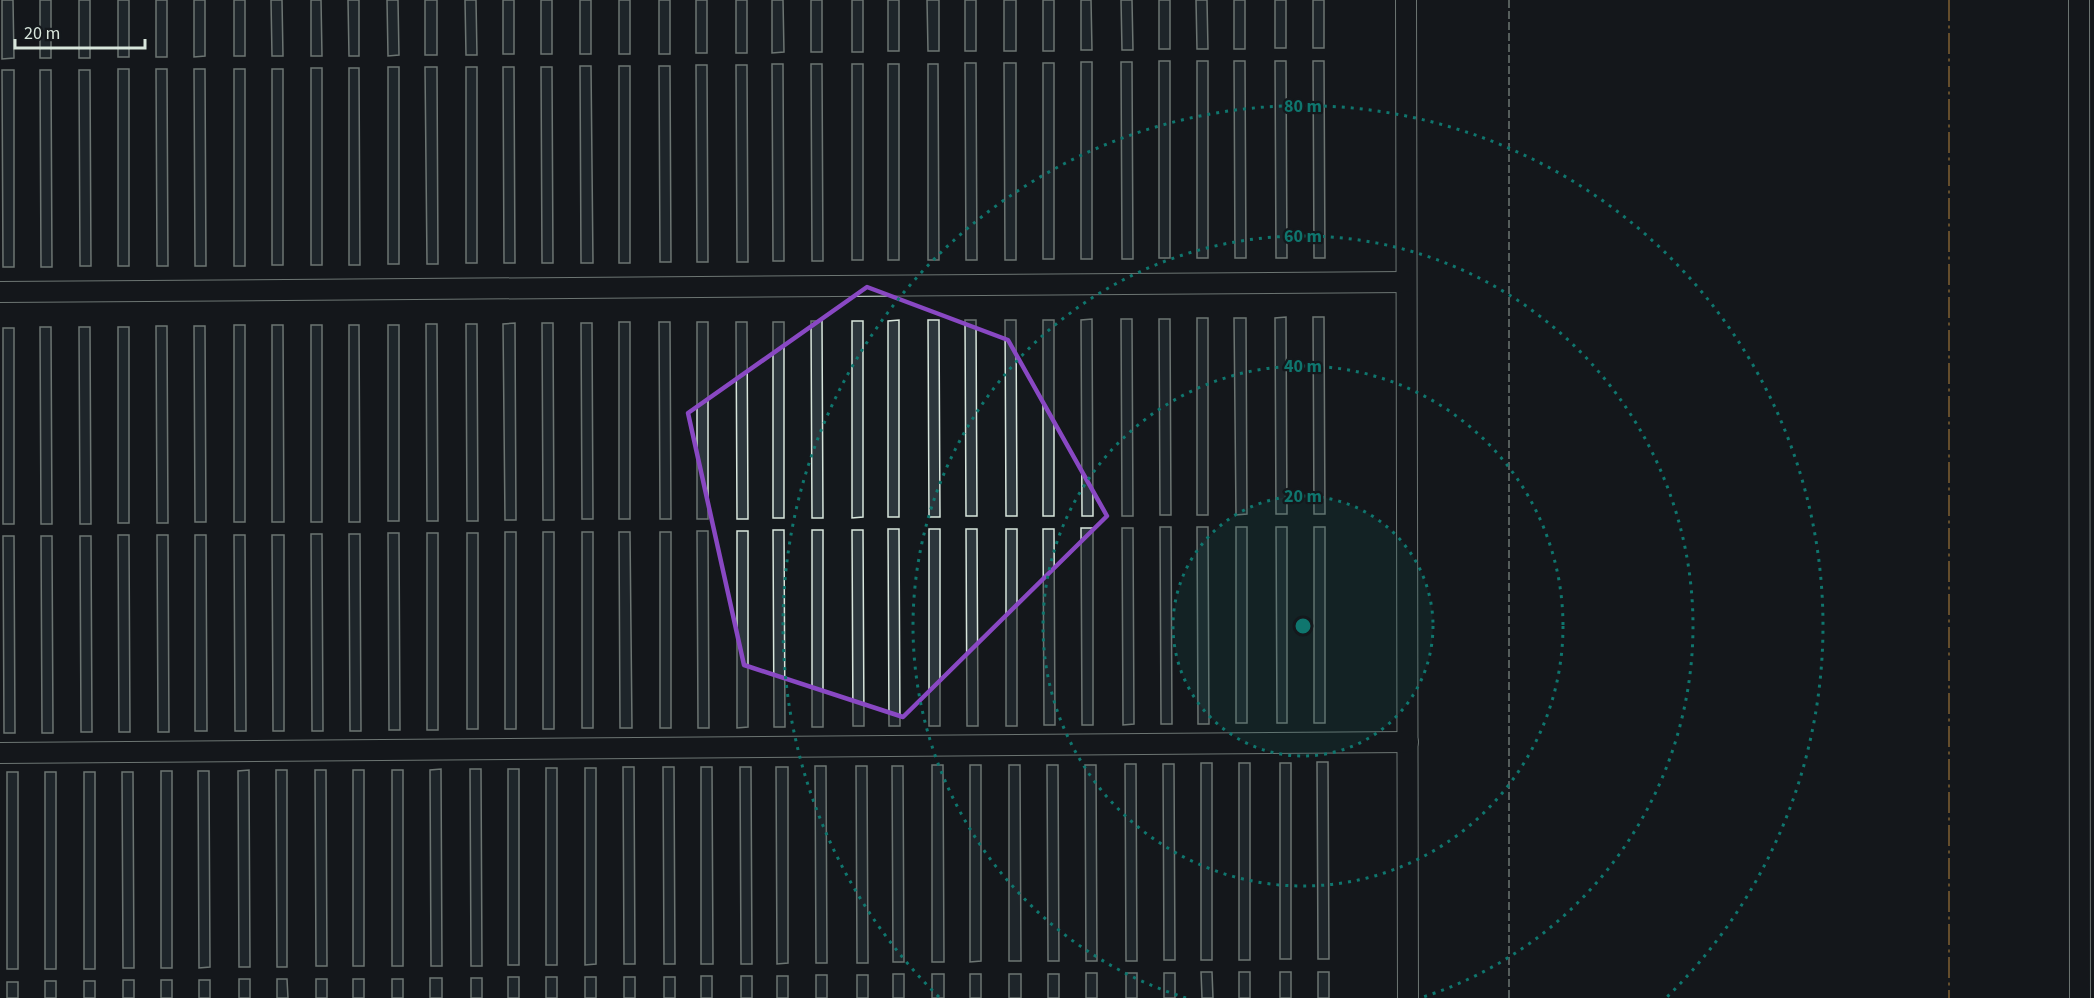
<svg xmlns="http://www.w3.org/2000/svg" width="2094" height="998" viewBox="0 0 2094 998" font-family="'Source Sans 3',sans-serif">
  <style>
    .building { fill: #2c363c; stroke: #d8e6dc; stroke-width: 1.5 }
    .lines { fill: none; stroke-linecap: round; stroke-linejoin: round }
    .lane-casing { stroke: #d8e6dc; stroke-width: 22 }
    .lane { stroke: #14181c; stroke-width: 20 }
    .fence { stroke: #d8e6dc; stroke-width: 1.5; stroke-dasharray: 8 3; stroke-linecap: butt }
    .power { stroke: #ffb74d; stroke-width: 1.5; stroke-dasharray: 21 4.5 3 4.5; stroke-linecap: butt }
    .marked { fill: none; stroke: #8948c3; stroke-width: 4.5; stroke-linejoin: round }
    .ring { fill: none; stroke: #0f766e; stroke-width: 3; stroke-dasharray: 3 6 }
    .centre { fill: #0f766e; stroke: #14181c; stroke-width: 3 }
    .ring-label { font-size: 18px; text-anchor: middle; font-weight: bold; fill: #0f766e; stroke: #14181c; stroke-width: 4.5; stroke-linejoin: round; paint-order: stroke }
  </style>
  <rect width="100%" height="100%" fill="#14181c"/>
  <g class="building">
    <path d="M 2,0 L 13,0 L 14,58 L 2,59 Z"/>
    <rect x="40" y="0" width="11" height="58"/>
    <rect x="79" y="0" width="11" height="58"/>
    <rect x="118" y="0" width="11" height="57"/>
    <rect x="156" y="0" width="11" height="57"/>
    <path d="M 194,0 L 205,0 L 205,56 L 194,57 Z"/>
    <rect x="234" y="0" width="11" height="56"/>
    <path d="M 271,0 L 282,0 L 283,56 L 272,56 Z"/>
    <path d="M 311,0 L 321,0 L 322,56 L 311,56 Z"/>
    <path d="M 348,0 L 359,0 L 359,56 L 349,56 Z"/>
    <path d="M 387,0 L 398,0 L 399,55 L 388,56 Z"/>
    <rect x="425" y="0" width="12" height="55"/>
    <path d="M 465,0 L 476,0 L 477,55 L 466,55 Z"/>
    <rect x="503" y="0" width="11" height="54"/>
    <rect x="541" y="0" width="11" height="54"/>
    <rect x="580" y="0" width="11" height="54"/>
    <rect x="619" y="0" width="11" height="54"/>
    <rect x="659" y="0" width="11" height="54"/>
    <rect x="696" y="0" width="11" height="53"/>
    <rect x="736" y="0" width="11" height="53"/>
    <path d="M 772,0 L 783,0 L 784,52 L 772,53 Z"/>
    <rect x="811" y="0" width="11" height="52"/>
    <rect x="852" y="0" width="11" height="52"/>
    <rect x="888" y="0" width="11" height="51"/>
    <path d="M 927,0 L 939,0 L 939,51 L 928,51 Z"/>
    <rect x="965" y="0" width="11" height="51"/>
    <rect x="1004" y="0" width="12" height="51"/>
    <rect x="1043" y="0" width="11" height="51"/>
    <path d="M 1081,0 L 1091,0 L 1092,50 L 1081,50 Z"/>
    <path d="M 1121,0 L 1132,0 L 1133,50 L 1122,50 Z"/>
    <rect x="1159" y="0" width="11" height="49"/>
    <path d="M 1196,0 L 1207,0 L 1208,49 L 1197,49 Z"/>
    <rect x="1234" y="0" width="11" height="49"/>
    <rect x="1275" y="0" width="11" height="48"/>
    <rect x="1313" y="0" width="11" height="48"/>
    <rect x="1159" y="61" width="11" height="197"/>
    <rect x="1197" y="61" width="11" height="197"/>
    <path d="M 1234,61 L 1245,61 L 1246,258 L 1235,258 Z"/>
    <path d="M 1275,61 L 1286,61 L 1287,258 L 1276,258 Z"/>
    <path d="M 1313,61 L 1324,61 L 1325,258 L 1314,258 Z"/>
    <rect x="1081" y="62" width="11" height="197"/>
    <path d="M 1121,62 L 1132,62 L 1133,259 L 1122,259 Z"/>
    <path d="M 965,63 L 976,63 L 977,260 L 966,260 Z"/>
    <path d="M 1004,63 L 1016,63 L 1016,260 L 1005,260 Z"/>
    <rect x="1043" y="63" width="11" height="196"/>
    <path d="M 772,64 L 783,64 L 784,261 L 773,261 Z"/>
    <path d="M 811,64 L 822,64 L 823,261 L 812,261 Z"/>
    <rect x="852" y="64" width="11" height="196"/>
    <rect x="888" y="64" width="11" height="196"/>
    <path d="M 928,64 L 938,64 L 939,260 L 928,260 Z"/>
    <path d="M 696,65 L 707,65 L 708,262 L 697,262 Z"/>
    <path d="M 736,65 L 747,65 L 748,262 L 737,262 Z"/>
    <path d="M 580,66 L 591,66 L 593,263 L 581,263 Z"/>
    <rect x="619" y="66" width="11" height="197"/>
    <path d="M 659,66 L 670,66 L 671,262 L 660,262 Z"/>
    <rect x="388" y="67" width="11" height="197"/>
    <path d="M 425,67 L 437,67 L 438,264 L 427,264 Z"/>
    <rect x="466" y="67" width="11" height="196"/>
    <path d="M 503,67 L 514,67 L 515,263 L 504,263 Z"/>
    <path d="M 541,67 L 552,67 L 553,263 L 542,263 Z"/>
    <rect x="311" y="68" width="11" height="197"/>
    <path d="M 349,68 L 359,68 L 360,265 L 349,265 Z"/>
    <rect x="118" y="69" width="11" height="197"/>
    <path d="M 156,69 L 167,69 L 168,266 L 157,266 Z"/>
    <path d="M 194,69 L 205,69 L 206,266 L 195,266 Z"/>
    <rect x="234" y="69" width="11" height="197"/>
    <rect x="272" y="69" width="11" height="196"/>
    <path d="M 2,70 L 14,70 L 14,267 L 3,267 Z"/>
    <path d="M 40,70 L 51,70 L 52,267 L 41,267 Z"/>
    <path d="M 79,70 L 90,70 L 91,266 L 80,266 Z"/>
    <path d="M 1286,317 L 1287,514 L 1276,514 L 1275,318 Z"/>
    <path d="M 1313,317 L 1324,317 L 1325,514 L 1314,514 Z"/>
    <rect x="1197" y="318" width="11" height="197"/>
    <path d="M 1234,318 L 1246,318 L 1247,514 L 1236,515 Z"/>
    <path d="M 1092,319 L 1093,516 L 1082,516 L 1081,320 Z"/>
    <path d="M 1121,319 L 1132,319 L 1133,516 L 1122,516 Z"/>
    <path d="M 1159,319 L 1170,319 L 1171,515 L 1160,515 Z"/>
    <path d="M 899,320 L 899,517 L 888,517 L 888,321 Z"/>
    <path d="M 928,320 L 939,320 L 940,517 L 929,517 Z"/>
    <path d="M 965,320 L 976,320 L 977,516 L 966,516 Z"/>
    <path d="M 1005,320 L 1016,320 L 1017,516 L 1006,516 Z"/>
    <rect x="1043" y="320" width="11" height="196"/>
    <path d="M 811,321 L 822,321 L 823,518 L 812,518 Z"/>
    <path d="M 852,321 L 863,321 L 863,517 L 852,518 Z"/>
    <rect x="619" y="322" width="11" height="197"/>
    <path d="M 659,322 L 670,322 L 671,519 L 660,519 Z"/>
    <rect x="697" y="322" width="11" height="197"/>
    <path d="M 736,322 L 747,322 L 748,519 L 737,519 Z"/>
    <rect x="773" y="322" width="11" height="196"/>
    <path d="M 515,323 L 516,520 L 505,520 L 503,324 Z"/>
    <path d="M 542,323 L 553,323 L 554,520 L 543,520 Z"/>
    <path d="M 581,323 L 592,323 L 593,519 L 582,519 Z"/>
    <path d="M 426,324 L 437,324 L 438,521 L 427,521 Z"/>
    <path d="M 466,324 L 477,324 L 478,521 L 467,521 Z"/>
    <rect x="234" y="325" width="11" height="197"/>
    <path d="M 272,325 L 283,325 L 284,522 L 272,522 Z"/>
    <rect x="311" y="325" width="11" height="197"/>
    <path d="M 349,325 L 359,325 L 360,522 L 349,522 Z"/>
    <rect x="388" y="325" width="11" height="196"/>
    <path d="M 156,326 L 167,326 L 168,523 L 157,523 Z"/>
    <path d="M 194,326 L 205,326 L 206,522 L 195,522 Z"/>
    <path d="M 40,327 L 51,327 L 52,524 L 41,524 Z"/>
    <path d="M 79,327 L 90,327 L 91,524 L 80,524 Z"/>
    <rect x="118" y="327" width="11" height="196"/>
    <rect x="3" y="328" width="11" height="196"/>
    <path d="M 1160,527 L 1171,527 L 1172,724 L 1161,724 Z"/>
    <path d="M 1197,527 L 1208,527 L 1209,724 L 1198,724 Z"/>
    <rect x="1236" y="527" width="11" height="196"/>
    <path d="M 1276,527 L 1287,527 L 1287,723 L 1277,723 Z"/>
    <rect x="1314" y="527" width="11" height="196"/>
    <path d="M 1081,528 L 1093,528 L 1093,725 L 1082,725 Z"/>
    <path d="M 1122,528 L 1133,528 L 1134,724 L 1123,725 Z"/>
    <path d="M 888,529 L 899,529 L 900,726 L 889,726 Z"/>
    <rect x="929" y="529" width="11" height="197"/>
    <path d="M 966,529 L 977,529 L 978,726 L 967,726 Z"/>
    <rect x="1006" y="529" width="11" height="197"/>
    <path d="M 1043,529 L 1054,529 L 1055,725 L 1044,725 Z"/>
    <path d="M 773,530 L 784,530 L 785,727 L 774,727 Z"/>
    <rect x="812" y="530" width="11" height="197"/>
    <path d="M 852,530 L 863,530 L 864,726 L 853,726 Z"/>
    <path d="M 697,531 L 708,531 L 709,728 L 698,728 Z"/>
    <path d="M 737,531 L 748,531 L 748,727 L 737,728 Z"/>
    <rect x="505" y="532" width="11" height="197"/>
    <rect x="543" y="532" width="11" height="197"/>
    <rect x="582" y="532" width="11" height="196"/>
    <path d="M 619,532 L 630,532 L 632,728 L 620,728 Z"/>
    <rect x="660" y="532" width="11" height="196"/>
    <path d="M 388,533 L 399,533 L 400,730 L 389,730 Z"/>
    <rect x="427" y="533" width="11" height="197"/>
    <rect x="467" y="533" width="11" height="196"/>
    <path d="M 311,534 L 322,534 L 323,731 L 312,731 Z"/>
    <path d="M 349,534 L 360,534 L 361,731 L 350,731 Z"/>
    <path d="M 118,535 L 129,535 L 130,732 L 119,732 Z"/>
    <path d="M 157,535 L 168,535 L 169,732 L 158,732 Z"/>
    <path d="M 195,535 L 206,535 L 207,731 L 195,731 Z"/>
    <path d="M 234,535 L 245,535 L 246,731 L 235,731 Z"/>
    <path d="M 272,535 L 284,535 L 284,731 L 273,731 Z"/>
    <path d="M 3,536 L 14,536 L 15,733 L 4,733 Z"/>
    <path d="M 41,536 L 52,536 L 53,733 L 42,733 Z"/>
    <path d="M 80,536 L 91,536 L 92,732 L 81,732 Z"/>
    <path d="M 1317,762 L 1328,762 L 1329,959 L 1318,959 Z"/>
    <rect x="1201" y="763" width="11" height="197"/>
    <rect x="1239" y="763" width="11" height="197"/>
    <rect x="1280" y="763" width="11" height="196"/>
    <path d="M 1125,764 L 1136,764 L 1137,961 L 1126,961 Z"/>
    <path d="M 1163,764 L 1174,764 L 1175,960 L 1164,960 Z"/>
    <path d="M 932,765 L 943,765 L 944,962 L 932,962 Z"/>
    <path d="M 970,765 L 981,765 L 981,961 L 970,962 Z"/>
    <path d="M 1009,765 L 1020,765 L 1021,961 L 1009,961 Z"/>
    <path d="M 1047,765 L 1058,765 L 1059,961 L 1048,961 Z"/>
    <path d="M 1085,765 L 1096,765 L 1097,961 L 1086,961 Z"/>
    <path d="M 815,766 L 826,766 L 827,963 L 816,963 Z"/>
    <path d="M 856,766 L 867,766 L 868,963 L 857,963 Z"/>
    <path d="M 892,766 L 903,766 L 904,962 L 893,962 Z"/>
    <path d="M 623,767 L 634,767 L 635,964 L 624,964 Z"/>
    <path d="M 663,767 L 674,767 L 675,964 L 664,964 Z"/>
    <path d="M 701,767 L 712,767 L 713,964 L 701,964 Z"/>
    <path d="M 740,767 L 751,767 L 752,964 L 741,964 Z"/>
    <path d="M 776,767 L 788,767 L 788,963 L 777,964 Z"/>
    <rect x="546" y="768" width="11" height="197"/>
    <path d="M 585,768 L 596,768 L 596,964 L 585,965 Z"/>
    <path d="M 441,769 L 442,966 L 431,966 L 430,770 Z"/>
    <path d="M 470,769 L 481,769 L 482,966 L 471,966 Z"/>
    <rect x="508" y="769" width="11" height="196"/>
    <path d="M 249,770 L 250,967 L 239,967 L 238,771 Z"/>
    <path d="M 276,770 L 287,770 L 287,967 L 277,967 Z"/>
    <path d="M 315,770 L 326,770 L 327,966 L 316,966 Z"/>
    <rect x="353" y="770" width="11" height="196"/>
    <rect x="392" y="770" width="11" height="196"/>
    <rect x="161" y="771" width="11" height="197"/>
    <path d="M 198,771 L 209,771 L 210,967 L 199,968 Z"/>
    <rect x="7" y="772" width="11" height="197"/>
    <rect x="45" y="772" width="11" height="197"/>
    <rect x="84" y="772" width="11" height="197"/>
    <path d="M 122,772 L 133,772 L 134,968 L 123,968 Z"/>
    <path d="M 1201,972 L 1212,972 L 1213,998 L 1202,998 Z"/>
    <rect x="1239" y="972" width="11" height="26"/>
    <rect x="1280" y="972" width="11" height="26"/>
    <rect x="1318" y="972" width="11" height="26"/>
    <rect x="1086" y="973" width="11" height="25"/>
    <rect x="1126" y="973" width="11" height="25"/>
    <rect x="1164" y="973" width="11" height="25"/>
    <rect x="893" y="974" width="11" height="24"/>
    <rect x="932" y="974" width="12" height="24"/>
    <rect x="970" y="974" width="11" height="24"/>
    <rect x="1009" y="974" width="12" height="24"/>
    <rect x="1048" y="974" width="11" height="24"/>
    <rect x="816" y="975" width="11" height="23"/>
    <rect x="857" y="975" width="11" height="23"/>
    <rect x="701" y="976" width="11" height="22"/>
    <rect x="741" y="976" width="11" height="22"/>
    <rect x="777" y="976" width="11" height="22"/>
    <rect x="508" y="977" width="11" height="21"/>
    <rect x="546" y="977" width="11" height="21"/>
    <rect x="585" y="977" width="11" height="21"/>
    <rect x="624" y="977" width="11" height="21"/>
    <rect x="664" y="977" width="11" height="21"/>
    <rect x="430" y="978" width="12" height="20"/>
    <rect x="471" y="978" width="11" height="20"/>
    <rect x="239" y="979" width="11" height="19"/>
    <path d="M 277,979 L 287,979 L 288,998 L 277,998 Z"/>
    <rect x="316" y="979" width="11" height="19"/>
    <rect x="353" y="979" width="11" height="19"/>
    <rect x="392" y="979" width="11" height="19"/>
    <rect x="123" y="980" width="11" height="18"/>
    <rect x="161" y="980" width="11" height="18"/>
    <rect x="199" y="980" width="11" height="18"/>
    <rect x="45" y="981" width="11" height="17"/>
    <rect x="84" y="981" width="11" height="17"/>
    <rect x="7" y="982" width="11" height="16"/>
  </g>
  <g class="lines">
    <g class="lane-casing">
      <g id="lane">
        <path d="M 1406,0 L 1408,998"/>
        <path d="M 2079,0 L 2080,998"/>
        <path d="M 0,292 L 1406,282"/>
        <path d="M 0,753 L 1408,742"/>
      </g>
    </g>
    <use href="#lane" class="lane"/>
    <path class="fence" d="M 1509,998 L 1509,0"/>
    <path class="power" d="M 1949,0 L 1949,998"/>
  </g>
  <path d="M0 0H2094V998H0ZM 867,287 L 1008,340 L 1107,516 L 903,717 L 744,665 L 688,413 Z" fill="#14181c" fill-opacity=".55" fill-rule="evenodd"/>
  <path class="marked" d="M 867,287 L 1008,340 L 1107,516 L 903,717 L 744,665 L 688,413 Z"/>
  <circle cx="1303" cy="626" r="130" fill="#0f766e" fill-opacity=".12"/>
  <g class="ring">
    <circle cx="1303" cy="626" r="130"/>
    <circle cx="1303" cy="626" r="260"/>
    <path d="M1186 998A390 390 0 1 1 1420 998"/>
    <path d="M939 997A520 520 0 1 1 1667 997"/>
  </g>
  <circle cx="1303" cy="626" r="9" class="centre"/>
  <g class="ring-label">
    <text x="1303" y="112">80 m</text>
    <text x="1303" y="242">60 m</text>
    <text x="1303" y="372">40 m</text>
    <text x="1303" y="502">20 m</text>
  </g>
  <path d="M15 39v9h130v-9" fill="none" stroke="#d8e6dc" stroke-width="3"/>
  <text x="24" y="39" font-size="18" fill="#d8e6dc" stroke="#14181c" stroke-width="4.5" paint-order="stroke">20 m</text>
</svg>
